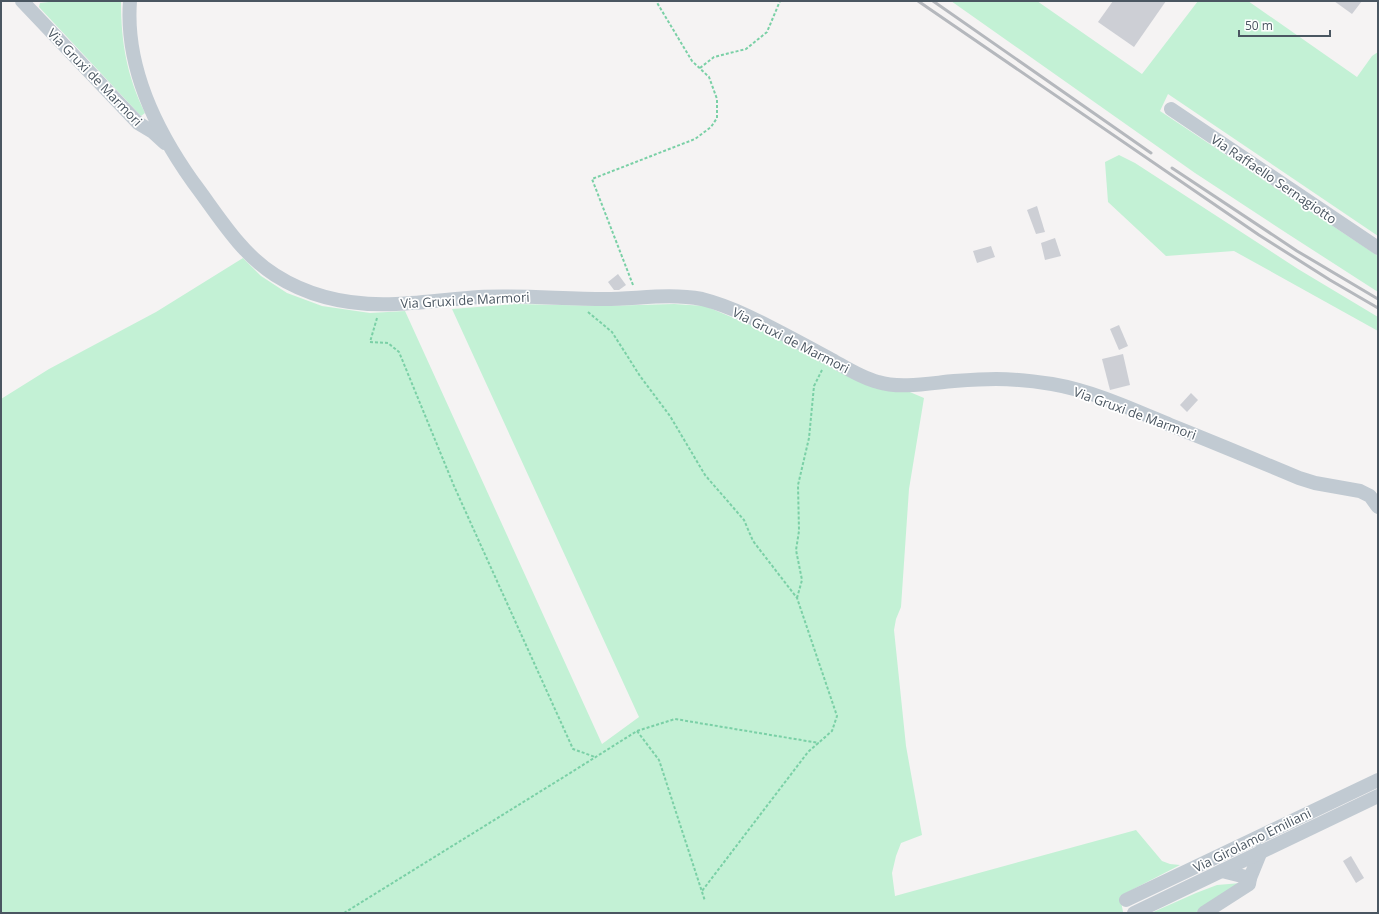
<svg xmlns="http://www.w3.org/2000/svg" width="1379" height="914" viewBox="0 0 1379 914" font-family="'Open Sans',sans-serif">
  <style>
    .green { fill: #c3f1d5 }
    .building { fill: #cdcfd5 }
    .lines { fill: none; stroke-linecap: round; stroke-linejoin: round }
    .path { stroke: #7ad0a6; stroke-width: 2; stroke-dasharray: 3 2; stroke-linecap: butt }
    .minor { stroke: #c1cad2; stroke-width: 14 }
    .rail { stroke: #b5b8bd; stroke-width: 3 }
    .labels { text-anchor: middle; stroke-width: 3.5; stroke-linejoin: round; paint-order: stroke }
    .street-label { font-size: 13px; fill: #4a5661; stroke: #fff }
  </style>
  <rect width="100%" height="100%" fill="#f5f3f3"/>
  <g class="green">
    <path d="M 57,1 L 121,1 C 121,43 127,76 145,113 L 141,116 L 39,7 L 40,3 Z"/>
    <path d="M 951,1 L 1037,1 L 1142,74 L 1198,1 L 1248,1 L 1357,77 L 1372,56 L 1378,52 L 1378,236 L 1168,94 L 1160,111 L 1378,256 L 1378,292 L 1288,234 L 1195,173 Z"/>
    <path d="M 1119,155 L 1135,163 L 1298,269 L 1378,317 L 1378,331 L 1234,251 L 1166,256 L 1108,202 L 1105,162 Z"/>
    <path d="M 243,258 L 261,276 L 287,293 L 322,306 L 370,313 L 405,311 L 602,744 L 639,717 L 452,309 L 516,304 L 604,306 L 674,304 L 705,306 L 924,398 L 909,489 L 901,607 L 896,619 L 894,630 L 906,746 L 922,835 L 901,843 L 896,856 L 892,873 L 895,896 L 1136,830 L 1162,861 L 1170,864 L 1180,865 L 1120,896 L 1123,912 L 1124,913 L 1,913 L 1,399 L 49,369 L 156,312 Z"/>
    <path d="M 1241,883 L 1195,913 L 1151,913 L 1196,893 L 1217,885 Z"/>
  </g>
  <g class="building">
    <path d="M 1113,1 L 1166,1 L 1134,47 L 1098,22 Z"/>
    <path d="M 1334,1 L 1362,1 L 1352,14 Z"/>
    <path d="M 1037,206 L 1045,232 L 1036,234 L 1027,210 Z"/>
    <path d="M 1055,238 L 1061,256 L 1045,260 L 1041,243 Z"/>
    <path d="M 991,246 L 995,257 L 977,263 L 973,251 Z"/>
    <path d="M 618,274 L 626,285 L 619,290 L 614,290 L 608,282 Z"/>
    <path d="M 1119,325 L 1128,346 L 1119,350 L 1110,329 Z"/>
    <path d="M 1123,354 L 1130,385 L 1110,390 L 1102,359 Z"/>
    <path d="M 1191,393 L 1198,400 L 1187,412 L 1180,405 Z"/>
    <path d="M 1351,856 L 1364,878 L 1356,883 L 1343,861 Z"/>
  </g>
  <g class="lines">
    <g class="path">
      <path d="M 700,68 L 714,57 L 746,49 L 767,32 L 780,1"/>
      <path d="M 633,285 L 592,179 L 695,139 L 711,127 L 717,118 L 717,99 L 709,77 L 692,61 L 656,1"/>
      <path d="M 588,312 L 612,332 L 640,376 L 670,416 L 705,475 L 744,520 L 753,541 L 797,598 L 837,716 L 832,731 L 808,752 L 702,891"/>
      <path d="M 377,318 L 370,342 L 388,343 L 399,352 L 454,486 L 573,749 L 595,757"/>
      <path d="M 797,598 L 802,580 L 796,550 L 799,531 L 798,485 L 809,438 L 814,386 L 822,370"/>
      <path d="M 637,731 L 659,760 L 705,901"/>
      <path d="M 344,913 L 567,775 L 637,731 L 675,719 L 819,743"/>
    </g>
    <g class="minor">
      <path d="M 22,1 L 138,123 L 153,132 L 165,143"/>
      <path d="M 130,1 C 125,66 156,130 193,182 C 218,215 240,253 275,275 C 311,298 354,306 396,304 C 424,303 451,299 479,297 C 521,295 563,299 605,299 C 637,299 669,293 702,299 C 718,303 733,309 748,316 C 777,330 806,346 834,361 C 848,369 862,378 878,382 C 900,389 931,383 954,381 C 968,380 982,379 996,379 C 1015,379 1033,381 1052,384 C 1093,391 1132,409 1170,425 C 1213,442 1256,460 1299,478 L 1315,483 L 1360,491 L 1370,496 L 1378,507"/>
      <path d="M 1171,109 L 1378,248"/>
      <path d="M 1222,871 L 1250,878 L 1261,851"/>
      <path d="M 1126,900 L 1378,780"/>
      <path d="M 1134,913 L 1378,796"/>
      <path d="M 1204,913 L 1249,884 L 1250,878"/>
    </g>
    <g class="rail">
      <path d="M 918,1 L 1259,235 L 1330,280 L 1378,308"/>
      <path d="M 933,1 L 1151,153"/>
      <path d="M 1172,168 L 1297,251 L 1378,299"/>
    </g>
  </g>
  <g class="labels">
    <g class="street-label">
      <text transform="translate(95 77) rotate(46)" y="5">Via Gruxi de Marmori</text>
      <text transform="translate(1274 179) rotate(34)" y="5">Via Raffaello Sernagiotto</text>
      <text transform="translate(465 300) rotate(-3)" y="5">Via Gruxi de Marmori</text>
      <text transform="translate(791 340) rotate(27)" y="5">Via Gruxi de Marmori</text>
      <text transform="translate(1135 413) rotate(20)" y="5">Via Gruxi de Marmori</text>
      <text transform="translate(1252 840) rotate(-26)" y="5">Via Girolamo Emiliani</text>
    </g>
  </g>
  <rect width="1379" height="914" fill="none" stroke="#4a5661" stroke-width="4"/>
  <path d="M1239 30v6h91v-6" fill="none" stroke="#4a5661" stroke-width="2"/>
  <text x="1245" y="30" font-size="12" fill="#4a5661" stroke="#ffffff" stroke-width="3" paint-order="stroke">50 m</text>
</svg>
